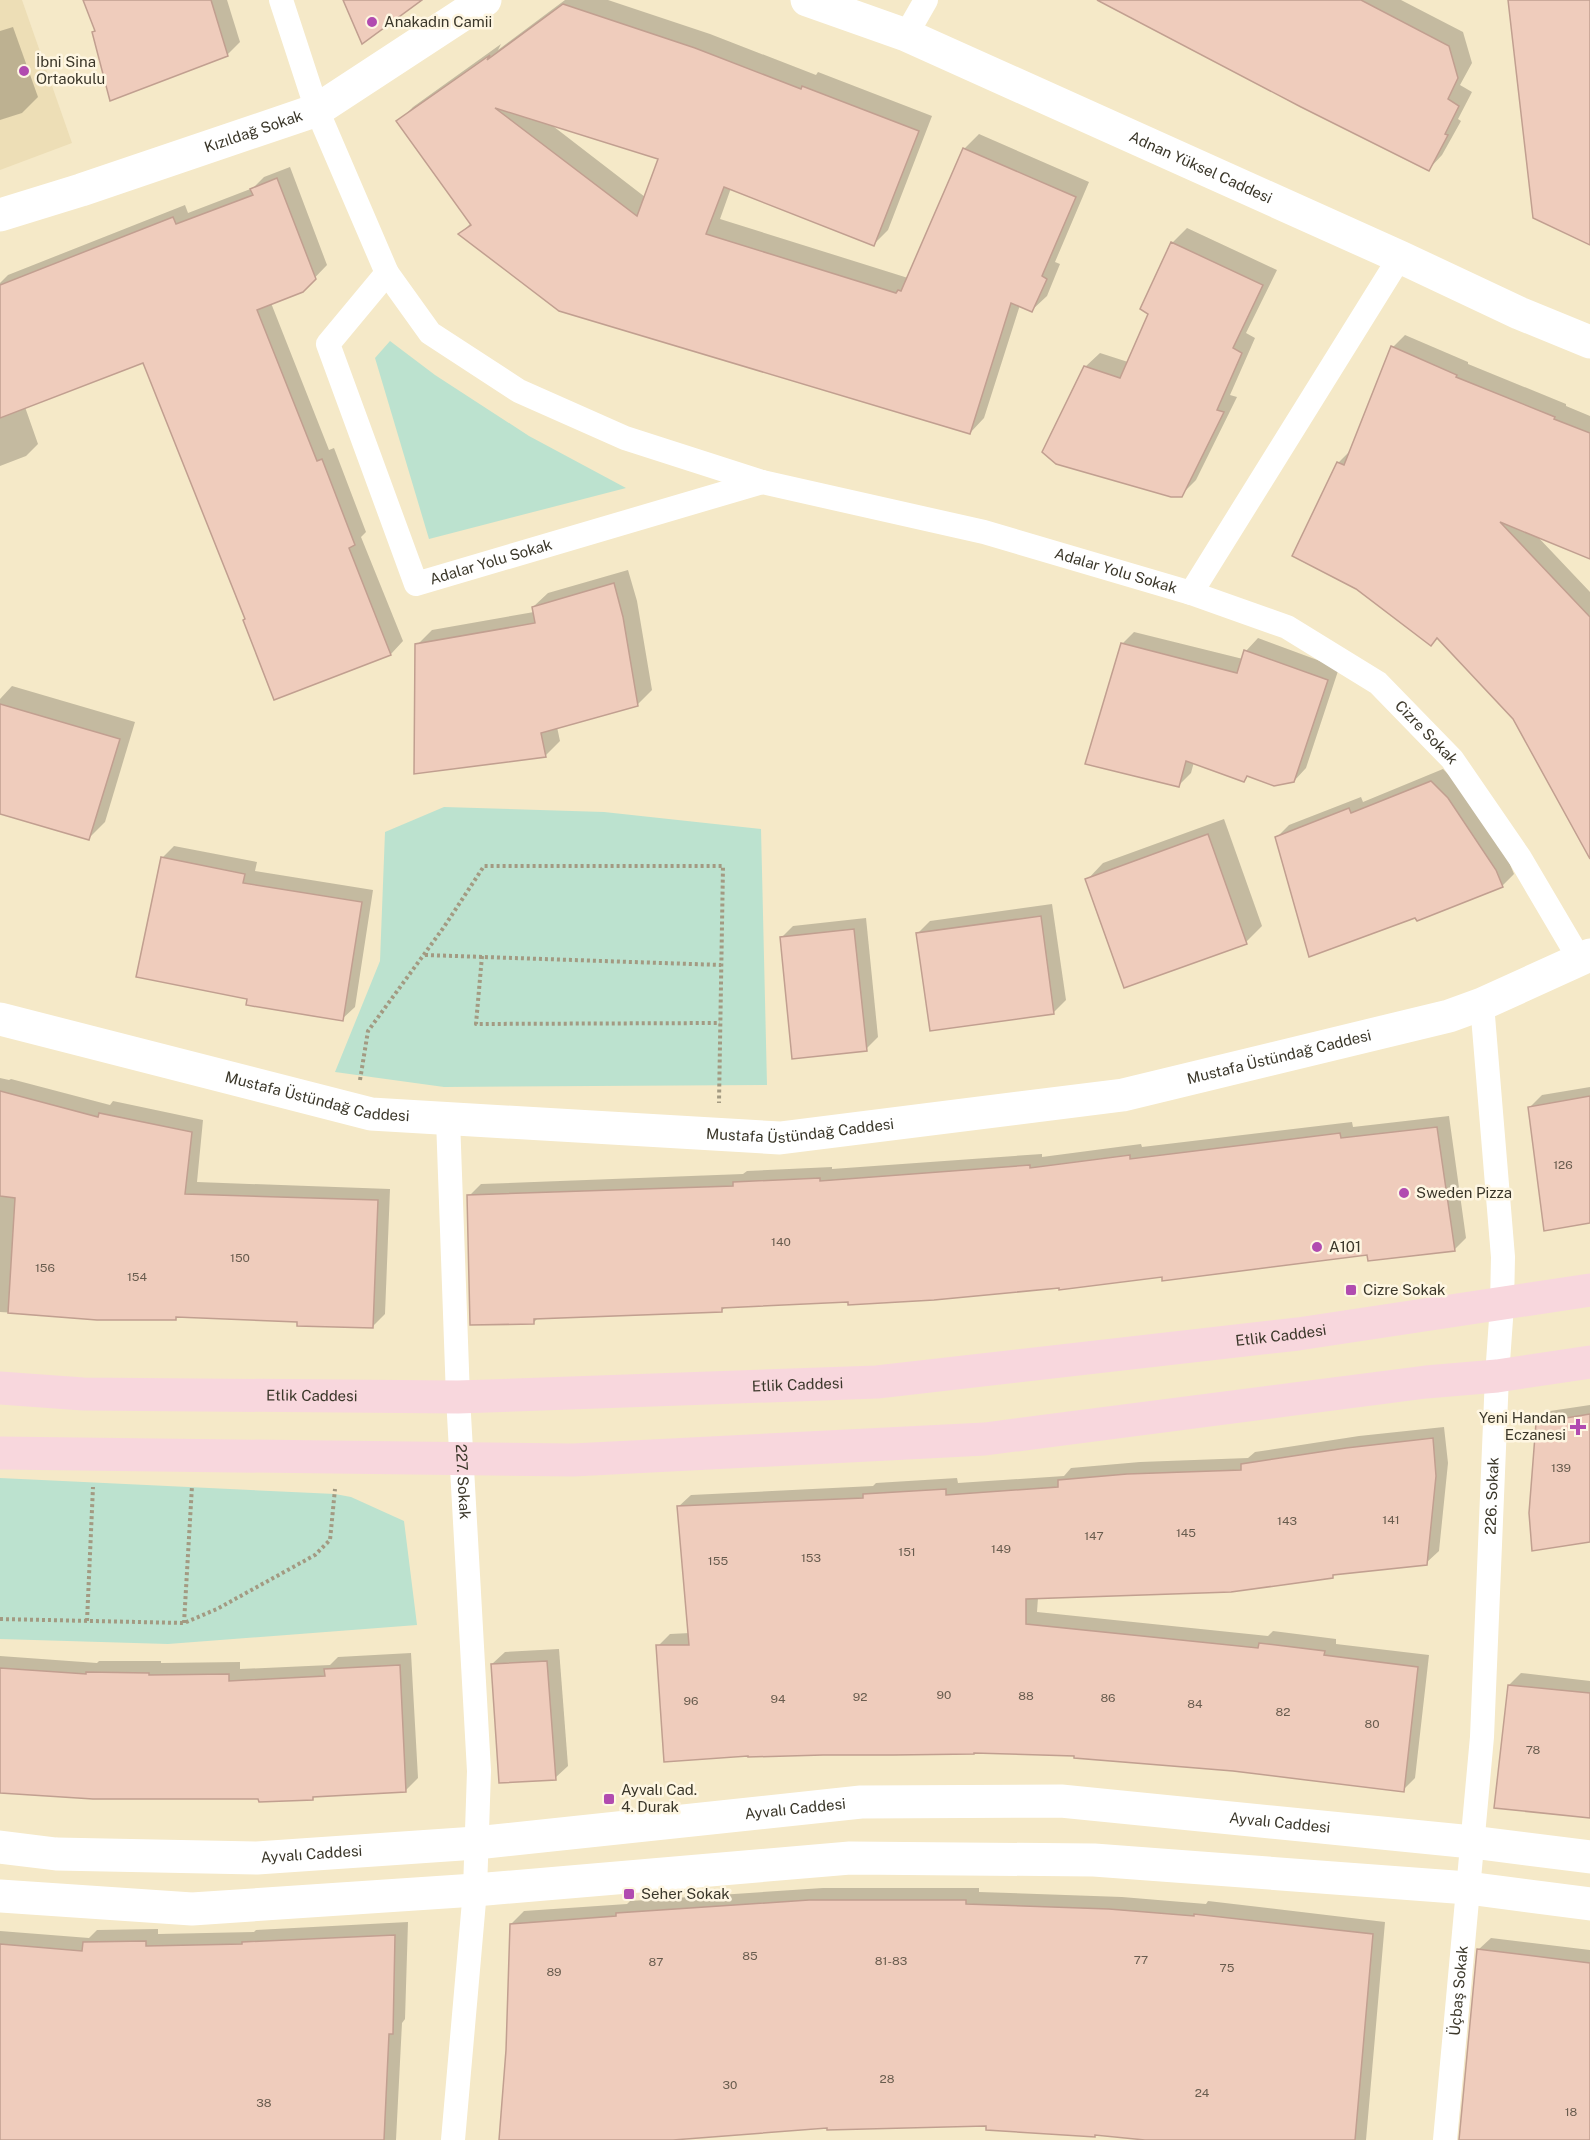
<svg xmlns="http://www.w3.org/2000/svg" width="1590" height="2140" viewBox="0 0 1590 2140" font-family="'Public Sans',sans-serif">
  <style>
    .built { fill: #eddeb6 }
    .green { fill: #bce2cf }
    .shadow { fill: #0003; fill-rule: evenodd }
    .building { fill: #efccbc; stroke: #c19f90; stroke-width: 1.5; fill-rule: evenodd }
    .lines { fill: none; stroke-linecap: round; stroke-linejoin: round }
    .path { stroke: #a39a82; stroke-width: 4; stroke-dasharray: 3 3; stroke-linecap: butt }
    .street { stroke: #fff; stroke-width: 24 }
    .secondary { stroke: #fff; stroke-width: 33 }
    .primary { stroke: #f8d7dd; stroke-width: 33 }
    .poi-dot { fill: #b14bb0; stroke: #fef6e2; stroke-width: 2 }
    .labels { text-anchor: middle; stroke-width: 5; stroke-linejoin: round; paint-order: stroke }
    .number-label { font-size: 12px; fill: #685c4e }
    .poi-label { font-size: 15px; fill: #3b372a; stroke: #fef6e2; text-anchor: start }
    .street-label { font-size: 15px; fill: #3b372a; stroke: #fef6e2 }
  </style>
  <rect width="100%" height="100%" fill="#f5e9c8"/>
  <path class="built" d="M 0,0 L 22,0 L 72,143 L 0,170 Z"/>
  <g class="green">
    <path d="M 390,341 L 435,375 L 529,436 L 626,488 L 429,539 L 375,358 Z"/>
    <path d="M 444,807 L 604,812 L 761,829 L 767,1085 L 444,1087 L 335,1072 L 380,961 L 385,832 Z"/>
    <path d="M 0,1478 L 335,1494 L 351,1497 L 404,1521 L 417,1625 L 168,1644 L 0,1639 Z"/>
  </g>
  <g class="shadow">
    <path d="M 85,0 L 227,0 L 240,42 L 227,55 L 96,30 Z"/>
    <path d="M 565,0 L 608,0 L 710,34 L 816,75 L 818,72 L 932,116 L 888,230 L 874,244 L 731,188 L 720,219 L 908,278 L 964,149 L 979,134 L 1089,182 L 1055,262 L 1060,264 L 1047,296 L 1032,310 L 1020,305 L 984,418 L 970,433 L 560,310 L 460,234 L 471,223 L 398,122 L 413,107 L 501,44 L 498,50 ZM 549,123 L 660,158 L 645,197 Z"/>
    <path d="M 1099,0 L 1401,0 L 1463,32 L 1472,63 L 1460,85 L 1472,92 L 1458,119 L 1461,121 L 1442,155 L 1429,169 Z"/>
    <path d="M 13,27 L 38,97 L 22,113 L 0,120 L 0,31 Z"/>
    <path d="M 290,167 L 327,265 L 302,291 L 271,303 L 329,450 L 334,448 L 366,532 L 361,537 L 403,641 L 391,654 L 275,698 L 246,619 L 144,361 L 25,407 L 38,444 L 26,456 L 0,466 L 0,283 L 8,275 L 185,205 L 188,213 L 253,188 L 264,177 Z"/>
    <path d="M 1187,228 L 1277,270 L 1246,333 L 1255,338 L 1230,395 L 1237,397 L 1196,480 L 1181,495 L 1085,367 L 1100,353 L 1128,362 L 1150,313 L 1172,243 Z"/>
    <path d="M 1405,335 L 1468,362 L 1468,364 L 1566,404 L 1566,406 L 1590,416 L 1590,558 L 1536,535 L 1590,592 L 1590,662 L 1438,637 L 1357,588 L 1294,555 L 1339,462 L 1351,450 L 1393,347 Z"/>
    <path d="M 628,570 L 637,601 L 652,690 L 637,705 L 557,727 L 560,741 L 546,755 L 415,773 L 417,645 L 432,630 L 534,612 L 533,607 L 548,593 Z"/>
    <path d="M 1134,632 L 1243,659 L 1246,651 L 1258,638 L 1339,668 L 1306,768 L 1294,781 L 1249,775 L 1244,781 L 1194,762 L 1191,773 L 1178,786 L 1122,644 Z"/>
    <path d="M 12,686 L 135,722 L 105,822 L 89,838 L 0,812 L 0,699 Z"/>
    <path d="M 1443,769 L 1460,786 L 1507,857 L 1514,874 L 1502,886 L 1276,838 L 1289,825 L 1361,797 L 1363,802 Z"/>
    <path d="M 1224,819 L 1262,926 L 1246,942 L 1087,880 L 1103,863 Z"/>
    <path d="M 174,846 L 257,862 L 255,871 L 373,890 L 355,1007 L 342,1019 L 248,998 L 162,858 Z"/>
    <path d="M 1052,904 L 1066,1000 L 1053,1013 L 918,933 L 930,921 Z"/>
    <path d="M 866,918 L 878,1037 L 866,1049 L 781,938 L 793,926 Z"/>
    <path d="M 0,1078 L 9,1080 L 11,1079 L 110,1105 L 113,1101 L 203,1120 L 197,1182 L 390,1189 L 385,1314 L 373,1326 L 299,1320 L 179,1315 L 175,1319 L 97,1318 L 0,1312 Z"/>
    <path d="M 1590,1087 L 1590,1222 L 1529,1108 L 1542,1095 Z"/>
    <path d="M 1449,1116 L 1466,1238 L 1454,1250 L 1369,1253 L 1060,1286 L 726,1307 L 722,1310 L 539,1317 L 533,1323 L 469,1196 L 481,1184 L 743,1174 L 747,1171 L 832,1167 L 832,1169 L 1042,1154 L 1042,1157 L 1141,1144 L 1142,1147 L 1352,1122 L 1353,1127 Z"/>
    <path d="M 1590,1405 L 1590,1540 L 1538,1423 L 1550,1411 Z"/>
    <path d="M 1444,1427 L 1448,1463 L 1439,1551 L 1426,1563 L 1335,1573 L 1332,1576 L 1038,1598 L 1037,1612 L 1268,1636 L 1273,1631 L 1336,1639 L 1336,1644 L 1429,1655 L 1415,1778 L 1403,1790 L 1308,1778 L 1076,1755 L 658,1646 L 670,1634 L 690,1633 L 678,1507 L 691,1495 L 873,1486 L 876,1483 L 957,1478 L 958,1483 L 1064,1476 L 1071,1468 L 1140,1462 L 1248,1458 L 1255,1452 L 1359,1436 Z"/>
    <path d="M 559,1649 L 568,1766 L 555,1778 L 492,1664 L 505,1652 Z"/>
    <path d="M 411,1653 L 418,1778 L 406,1790 L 315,1795 L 312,1799 L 0,1790 L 0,1656 L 97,1663 L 99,1661 L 161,1661 L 161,1663 L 240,1662 L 240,1669 L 330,1665 L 338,1657 Z"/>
    <path d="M 1521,1673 L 1590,1681 L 1590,1816 L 1509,1685 Z"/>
    <path d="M 823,1888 L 979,1888 L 979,1892 L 1122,1897 L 1206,1904 L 1208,1901 L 1385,1922 L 1366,2140 L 1160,2140 L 987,2125 L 828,2127 L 641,2140 L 501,2140 L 508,2050 L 511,1924 L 524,1911 L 627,1904 L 630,1901 Z"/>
    <path d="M 408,1922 L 405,2019 L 402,2023 L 396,2140 L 0,2140 L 0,1931 L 89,1938 L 97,1930 L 158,1929 L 158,1934 L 254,1932 L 256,1930 Z"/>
    <path d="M 1491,1938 L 1590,1950 L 1590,2140 L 1460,2140 L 1478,1950 Z"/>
  </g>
  <g class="building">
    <path d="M 83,0 L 211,0 L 228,56 L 110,101 L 92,32 L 95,31 Z"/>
    <path d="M 343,0 L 422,0 L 362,44 Z"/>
    <path d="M 1097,0 L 1361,0 L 1449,46 L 1458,78 L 1448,99 L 1459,106 L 1445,134 L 1448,135 L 1429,171 L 1301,107 Z"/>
    <path d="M 1508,0 L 1590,0 L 1590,245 L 1533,218 Z"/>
    <path d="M 563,4 L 695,48 L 801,89 L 802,86 L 919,131 L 874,246 L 724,187 L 706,234 L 896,293 L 898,290 L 901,291 L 963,148 L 1076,197 L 1042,276 L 1047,279 L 1032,312 L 1011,303 L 970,434 L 559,311 L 458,234 L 471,225 L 396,121 L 490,55 L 487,60 ZM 495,108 L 658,159 L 637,216 Z"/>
    <path d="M 277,178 L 316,279 L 303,292 L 257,310 L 317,461 L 322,459 L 355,545 L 349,548 L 391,655 L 274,700 L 243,620 L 245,619 L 143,363 L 0,418 L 0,285 L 173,217 L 176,224 L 253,195 L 250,189 Z"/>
    <path d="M 1171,242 L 1263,285 L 1233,348 L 1242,353 L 1217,410 L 1224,412 L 1182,497 L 1171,497 L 1056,464 L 1042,452 L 1084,366 L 1120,378 L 1148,314 L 1140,309 Z"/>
    <path d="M 1391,346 L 1457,375 L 1456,377 L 1555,417 L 1554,419 L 1590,433 L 1590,559 L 1500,522 L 1590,617 L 1590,859 L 1513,719 L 1437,638 L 1431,646 L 1356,589 L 1292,556 L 1337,462 L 1344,465 Z"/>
    <path d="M 614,583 L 623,617 L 638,706 L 541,733 L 546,757 L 414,774 L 415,644 L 535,623 L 532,607 Z"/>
    <path d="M 1121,643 L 1237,673 L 1244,650 L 1328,680 L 1294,782 L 1274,786 L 1247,776 L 1244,782 L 1186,761 L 1179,787 L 1085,764 Z"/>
    <path d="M 0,704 L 120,739 L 89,840 L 0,814 Z"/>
    <path d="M 1431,781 L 1448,798 L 1496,870 L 1503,887 L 1417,921 L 1415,918 L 1309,957 L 1275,837 L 1349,808 L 1351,813 Z"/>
    <path d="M 1208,834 L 1247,944 L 1124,988 L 1085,879 Z"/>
    <path d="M 161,857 L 245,874 L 243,883 L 362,902 L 343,1021 L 246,1005 L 247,999 L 136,977 Z"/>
    <path d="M 1041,916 L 1054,1014 L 930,1031 L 916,933 Z"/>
    <path d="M 854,929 L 867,1051 L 792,1059 L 780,937 Z"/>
    <path d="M 0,1091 L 98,1117 L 99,1113 L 192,1132 L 185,1194 L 378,1200 L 373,1328 L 297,1326 L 297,1322 L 176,1317 L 176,1320 L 97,1320 L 8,1313 L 15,1198 L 0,1196 Z"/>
    <path d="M 1590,1096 L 1590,1223 L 1544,1231 L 1528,1107 Z"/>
    <path d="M 1437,1127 L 1455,1251 L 1368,1261 L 1367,1255 L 1162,1281 L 1162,1277 L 1059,1290 L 1059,1288 L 934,1300 L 848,1305 L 848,1302 L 722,1308 L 722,1312 L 534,1319 L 534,1324 L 470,1325 L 467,1195 L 733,1186 L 733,1182 L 820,1178 L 820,1181 L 1030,1165 L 1030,1168 L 1130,1155 L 1130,1159 L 1340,1133 L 1341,1138 Z"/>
    <path d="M 1590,1414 L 1590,1542 L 1532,1551 L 1529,1513 L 1536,1423 Z"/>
    <path d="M 1433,1438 L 1436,1476 L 1427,1565 L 1333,1575 L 1333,1578 L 1231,1592 L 1026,1599 L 1026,1624 L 1258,1648 L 1259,1643 L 1325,1651 L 1324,1655 L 1418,1667 L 1404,1792 L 1233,1771 L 1074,1758 L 1074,1756 L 974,1753 L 974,1754 L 893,1755 L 823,1755 L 748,1757 L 748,1756 L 664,1762 L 656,1645 L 689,1645 L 677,1506 L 863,1498 L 863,1494 L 946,1489 L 946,1495 L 1058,1487 L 1058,1480 L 1127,1474 L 1241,1470 L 1241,1464 L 1346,1448 Z"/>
    <path d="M 547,1661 L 556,1780 L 499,1783 L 491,1664 Z"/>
    <path d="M 400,1665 L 406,1792 L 313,1797 L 313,1800 L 259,1802 L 258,1799 L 93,1799 L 0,1793 L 0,1668 L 86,1674 L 86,1672 L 149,1673 L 149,1675 L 229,1674 L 229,1681 L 325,1676 L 324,1669 Z"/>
    <path d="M 1508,1685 L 1590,1693 L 1590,1818 L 1494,1808 Z"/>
    <path d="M 809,1900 L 966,1900 L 966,1904 L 1109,1909 L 1194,1916 L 1194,1914 L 1373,1934 L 1355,2140 L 1145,2140 L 1095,2135 L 1095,2137 L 986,2130 L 986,2126 L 827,2130 L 827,2128 L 673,2140 L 499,2140 L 506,2050 L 510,1924 L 616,1916 L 616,1913 Z"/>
    <path d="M 395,1935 L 393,2034 L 389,2034 L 384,2140 L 0,2140 L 0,1944 L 82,1951 L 83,1942 L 146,1941 L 146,1946 L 242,1944 L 242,1942 Z"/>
    <path d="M 1477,1949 L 1590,1963 L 1590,2140 L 1459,2140 Z"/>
  </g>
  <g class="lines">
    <g class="path">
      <path d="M 425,955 L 721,965"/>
      <path d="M 482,956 L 476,1024 L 720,1023"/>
      <path d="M 360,1080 L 368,1031 L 444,927 L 484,866 L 723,866 L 719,1103"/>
      <path d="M 0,1619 L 184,1623 L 217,1609 L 315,1555 L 330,1540 L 335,1489"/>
      <path d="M 87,1621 L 93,1487"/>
      <path d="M 184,1623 L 192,1486"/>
    </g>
    <g class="street">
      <path id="s1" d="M 281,0 L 317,110 L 387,273 L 430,333 L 519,391 L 625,438 L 762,482 L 984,532 L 1191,593 L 1400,257"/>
      <path d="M 906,35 L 926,0"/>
      <path id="s2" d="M 387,273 L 328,344 L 416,584 L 762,482"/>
      <path id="s3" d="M 1191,593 L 1287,627 L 1378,683 L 1452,759 L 1520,858 L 1580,960"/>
      <path id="s4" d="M 448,1119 L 458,1397 L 479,1771 L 475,1890 L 453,2140"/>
      <path id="s5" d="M 1445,2140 L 1482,1737 L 1497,1376 L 1502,1305 L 1503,1257 L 1482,1004"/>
    </g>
    <g class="secondary">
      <path id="s6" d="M 807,0 L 906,35 L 1400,257 L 1519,313 L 1590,342"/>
      <path id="s7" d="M 0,215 L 81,190 L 317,110 L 485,0"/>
      <path id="s8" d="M 0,1019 L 371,1114 L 780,1138 L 1123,1095 L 1449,1016 L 1482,1004 L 1590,955"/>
      <path id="s9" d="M 0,1847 L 56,1854 L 257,1858 L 476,1843 L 861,1802 L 1061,1801 L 1472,1842 L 1590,1857"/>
      <path d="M 0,1896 L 192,1909 L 475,1890 L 850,1858 L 1094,1860 L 1468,1888 L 1590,1904"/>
    </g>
    <g class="primary">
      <path id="s10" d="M 0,1388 L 83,1394 L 458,1397 L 877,1382 L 1298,1334 L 1590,1290"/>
      <path d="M 0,1453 L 573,1460 L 985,1439 L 1426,1382 L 1497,1376 L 1590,1362"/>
    </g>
  </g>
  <g class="poi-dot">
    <circle cx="372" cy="22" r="6"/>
    <circle cx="24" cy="71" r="6"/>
    <circle cx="1404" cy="1193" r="6"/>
    <circle cx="1317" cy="1247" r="6"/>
    <rect x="1345" y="1284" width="12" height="12" rx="3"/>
    <path d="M1575 1418h6v6h6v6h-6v6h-6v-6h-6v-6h6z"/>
    <rect x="603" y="1793" width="12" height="12" rx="3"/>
    <rect x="623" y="1888" width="12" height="12" rx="3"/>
  </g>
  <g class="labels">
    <g class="number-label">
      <text x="1563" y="1169">126</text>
      <text x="781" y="1246">140</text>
      <text x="240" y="1262">150</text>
      <text x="45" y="1272">156</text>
      <text x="137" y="1281">154</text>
      <text x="1561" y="1472">139</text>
      <text x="1391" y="1524">141</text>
      <text x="1287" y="1525">143</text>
      <text x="1186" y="1537">145</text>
      <text x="1094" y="1540">147</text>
      <text x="1001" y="1553">149</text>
      <text x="907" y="1556">151</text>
      <text x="811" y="1562">153</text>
      <text x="718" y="1565">155</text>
      <text x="944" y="1699">90</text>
      <text x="1026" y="1700">88</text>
      <text x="860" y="1701">92</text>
      <text x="1108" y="1702">86</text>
      <text x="778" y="1703">94</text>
      <text x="691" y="1705">96</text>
      <text x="1195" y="1708">84</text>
      <text x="1283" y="1716">82</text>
      <text x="1372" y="1728">80</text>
      <text x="1533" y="1754">78</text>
      <text x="750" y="1960">85</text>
      <text x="1141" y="1964">77</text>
      <text x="891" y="1965">81-83</text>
      <text x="656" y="1966">87</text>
      <text x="1227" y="1972">75</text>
      <text x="554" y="1976">89</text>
      <text x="887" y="2083">28</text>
      <text x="730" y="2089">30</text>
      <text x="1202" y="2097">24</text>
      <text x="264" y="2107">38</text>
      <text x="1571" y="2116">18</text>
    </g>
    <g class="poi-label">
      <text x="384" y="27">Anakadın Camii</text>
      <text x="36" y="67">İbni Sina<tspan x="36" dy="17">Ortaokulu</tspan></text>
      <text x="1416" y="1198">Sweden Pizza</text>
      <text x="1329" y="1252">A101</text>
      <text x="1363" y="1295">Cizre Sokak</text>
      <text x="1566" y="1423" text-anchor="end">Yeni Handan<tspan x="1566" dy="17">Eczanesi</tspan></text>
      <text x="621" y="1795">Ayvalı Cad.<tspan x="621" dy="17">4. Durak</tspan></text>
      <text x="641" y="1899">Seher Sokak</text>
    </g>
    <g class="street-label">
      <text dy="5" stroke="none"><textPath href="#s7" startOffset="267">Kızıldağ Sokak</textPath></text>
      <text dy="5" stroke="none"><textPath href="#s6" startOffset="428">Adnan Yüksel Caddesi</textPath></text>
      <text dy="5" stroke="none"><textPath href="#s2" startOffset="426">Adalar Yolu Sokak</textPath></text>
      <text dy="5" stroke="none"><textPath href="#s1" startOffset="1098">Adalar Yolu Sokak</textPath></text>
      <text dy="5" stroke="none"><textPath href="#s3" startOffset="278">Cizre Sokak</textPath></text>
      <text dy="5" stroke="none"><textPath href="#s8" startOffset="1299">Mustafa Üstündağ Caddesi</textPath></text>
      <text dy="5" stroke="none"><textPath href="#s8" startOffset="327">Mustafa Üstündağ Caddesi</textPath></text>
      <text dy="5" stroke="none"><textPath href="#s8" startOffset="813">Mustafa Üstündağ Caddesi</textPath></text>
      <text dy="5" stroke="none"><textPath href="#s10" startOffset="1284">Etlik Caddesi</textPath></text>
      <text dy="5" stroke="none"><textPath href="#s10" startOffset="798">Etlik Caddesi</textPath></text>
      <text dy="5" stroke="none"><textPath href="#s10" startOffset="312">Etlik Caddesi</textPath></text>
      <text dy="5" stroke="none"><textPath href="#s4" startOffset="363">227. Sokak</textPath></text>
      <text dy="5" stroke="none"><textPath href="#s5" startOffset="646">226. Sokak</textPath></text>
      <text dy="5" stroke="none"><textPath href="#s9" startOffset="798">Ayvalı Caddesi</textPath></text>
      <text dy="5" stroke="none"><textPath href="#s9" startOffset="1284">Ayvalı Caddesi</textPath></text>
      <text dy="5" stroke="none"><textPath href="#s9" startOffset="312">Ayvalı Caddesi</textPath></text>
      <text dy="5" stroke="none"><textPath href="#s5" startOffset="150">Üçbaş Sokak</textPath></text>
    </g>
  </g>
</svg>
